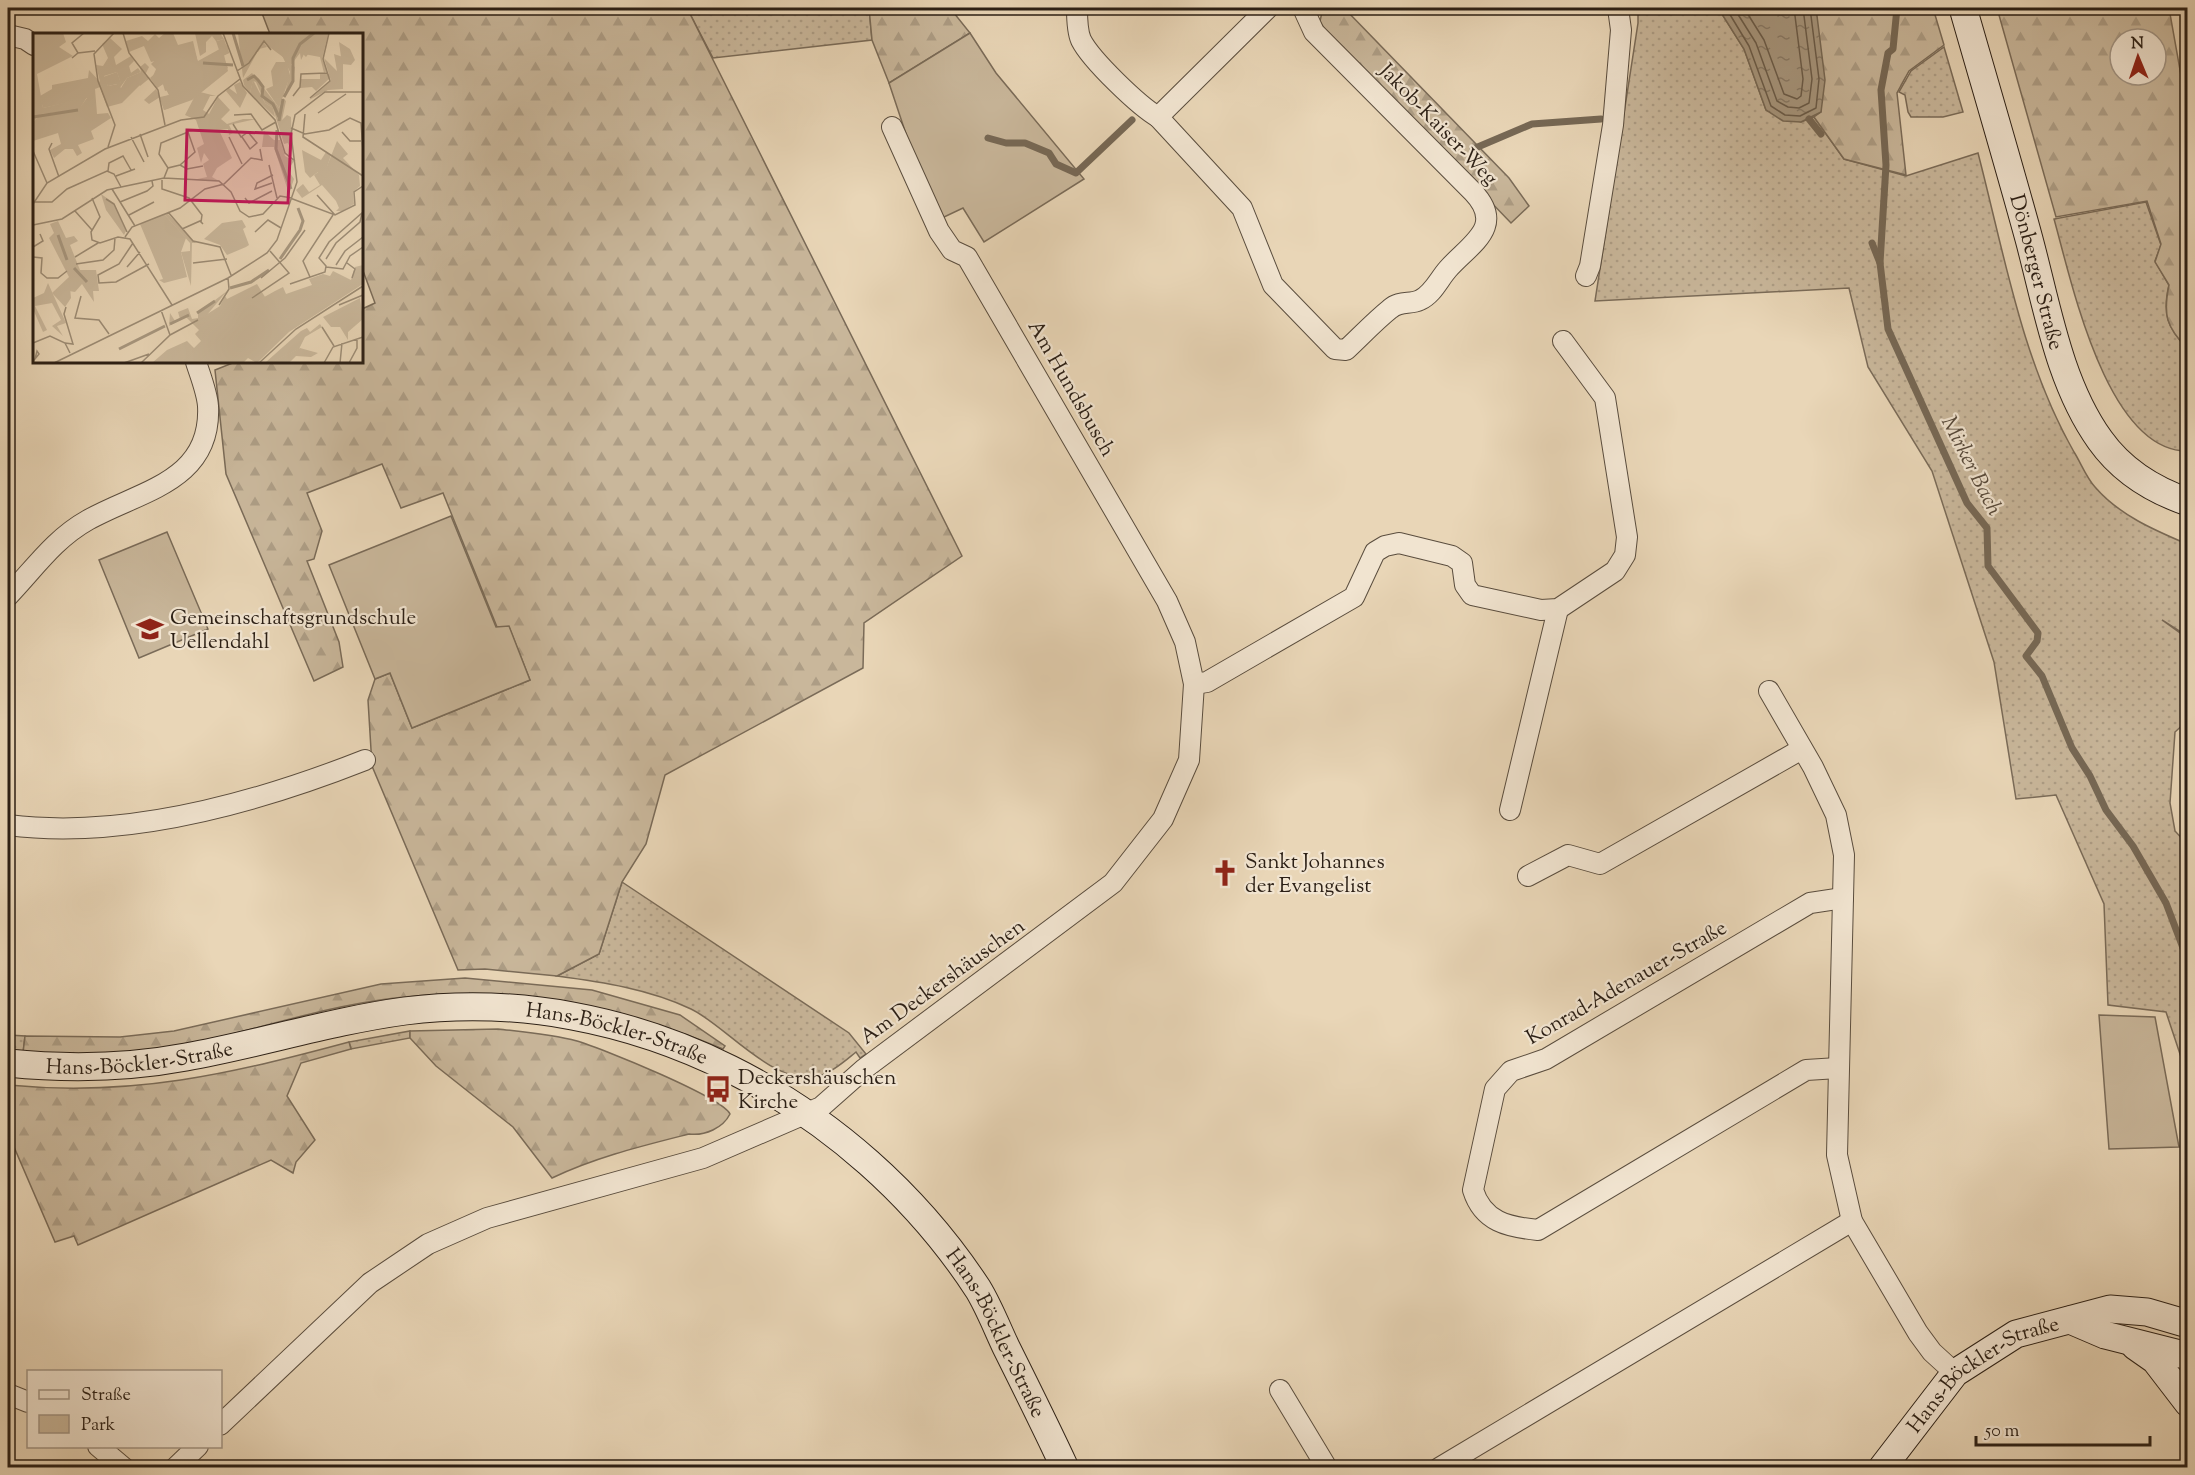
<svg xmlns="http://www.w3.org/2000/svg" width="2195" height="1475" viewBox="0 0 2195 1475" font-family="'Sorts Mill Goudy',serif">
<defs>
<pattern id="grass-dots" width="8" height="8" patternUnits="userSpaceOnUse" patternTransform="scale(1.5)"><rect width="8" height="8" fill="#c9b79b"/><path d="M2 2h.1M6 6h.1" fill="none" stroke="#ad9d85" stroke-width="1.8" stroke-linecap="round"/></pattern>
<pattern id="forest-firs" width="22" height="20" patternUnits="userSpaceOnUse" patternTransform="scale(1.5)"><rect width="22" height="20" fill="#c9b79b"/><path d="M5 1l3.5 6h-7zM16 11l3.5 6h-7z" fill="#ad9d85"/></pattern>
<pattern id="water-ripples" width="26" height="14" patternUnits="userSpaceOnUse" patternTransform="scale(1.5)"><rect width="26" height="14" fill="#a89880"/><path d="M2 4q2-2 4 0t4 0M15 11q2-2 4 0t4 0" fill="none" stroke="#897b68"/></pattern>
</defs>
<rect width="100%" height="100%" fill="#e9d6b7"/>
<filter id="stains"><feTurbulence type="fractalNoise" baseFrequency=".00333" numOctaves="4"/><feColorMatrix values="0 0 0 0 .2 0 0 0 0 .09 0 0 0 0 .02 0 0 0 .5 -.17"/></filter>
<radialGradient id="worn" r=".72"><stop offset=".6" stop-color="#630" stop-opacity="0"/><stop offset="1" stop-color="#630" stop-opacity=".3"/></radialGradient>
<g fill="url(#grass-dots)" stroke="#7a6b58" stroke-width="1.5">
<polygon points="687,8 869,8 872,40 713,58"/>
<path d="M1638,8H1721L1720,11L1744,49L1766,110L1801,122L1814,117L1844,159L1906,176L1978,153C2004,253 2022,361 2074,452C2081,463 2086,477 2095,487C2119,515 2154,530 2187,544V636L2162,620L2187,638V721L2175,732L2170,803L2175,831L2187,844V1075L2166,1012L2108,1005L2104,904L2056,795L2016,799L1994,662L1932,471L1868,367L1849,288L1595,301L1638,23Z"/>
<polygon points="1944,47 1963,112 1943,117 1911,117 1908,112 1905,95 1899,92 1911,71"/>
<path d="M2146,202L2161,245L2155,261L2169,285C2162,314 2167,327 2187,348V451C2106,451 2071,279 2054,219Z"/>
<path d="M622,882L849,1033L866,1054L860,1058L856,1052C846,1060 834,1071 822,1075C777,1091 727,1026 691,1009C649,989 602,982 557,976L599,954Z"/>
<polygon points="410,1031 410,1038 351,1049 349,1042"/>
<polygon points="8,1035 25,1036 23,1053 8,1051"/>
</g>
<g fill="url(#forest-firs)" stroke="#7a6b58" stroke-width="1.5" fill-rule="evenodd">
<polygon points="260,8 687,8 962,556 864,623 863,668 665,775 646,844 622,882 599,954 557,976 485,969 458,970 372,766 368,700 375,679 390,673 412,728 530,680 509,627 497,627 443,493 401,508 382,464 307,493 322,531 314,559 307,561 339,642 343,667 314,681 226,474 215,370 235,362 362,362 362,309 375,303 362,268 362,34 270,34"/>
<polygon points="869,8 950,8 970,33 889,83 872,40"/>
<polygon points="1323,8 1344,8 1509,178 1529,206 1511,223 1325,30 1320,21"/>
<polygon points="1816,8 1933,8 1944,45 1909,71 1897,93 1906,175 1844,159 1814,117 1821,112"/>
<path d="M1997,8H2169L2187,109V348C2166,327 2163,314 2169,285L2155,262L2161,244L2147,201L2056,217ZM2120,39H2156V75H2120Z"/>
<path d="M465,978L592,990L680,1015L725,1046L723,1049C618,1005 509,985 395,998C318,1007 244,1034 169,1049C121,1057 71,1054 23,1053L25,1036L120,1037L174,1031L381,984Z"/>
<path d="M498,1029C524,1032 551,1034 577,1041C601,1048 722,1097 730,1114C723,1128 705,1136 689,1134C642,1146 596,1157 552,1178L513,1127L436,1066L410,1038V1031Z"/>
<path d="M349,1042L351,1049L301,1063L287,1096L315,1140L296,1162L293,1173L271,1160L78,1245L74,1236L55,1242L8,1133V1085C133,1097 230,1074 349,1042Z"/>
</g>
<g fill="#c9b79b" stroke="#7a6b58" stroke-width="1.5">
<polygon points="970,33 996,73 1084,179 984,242 963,208 942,218 910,146 889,83"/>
<polygon points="451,516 496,627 509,626 530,680 412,728 390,673 375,679 329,565"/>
<polygon points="167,532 208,629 139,658 99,560"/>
<polygon points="2099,1015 2155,1017 2179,1147 2109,1149"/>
</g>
<polygon fill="url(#water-ripples)" stroke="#766855" stroke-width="1.5" points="1721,8 1816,8 1825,80 1821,112 1801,122 1783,121 1766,110 1744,49 1720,11"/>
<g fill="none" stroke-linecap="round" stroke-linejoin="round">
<g stroke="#6a5c4a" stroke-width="1.5">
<polyline points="1726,8 1749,46 1771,106 1785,115 1800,116 1816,108 1819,79 1810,8"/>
<polyline points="1734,8 1756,43 1777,101 1788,107 1799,108 1809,103 1812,79 1803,8"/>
<polyline points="1744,8 1764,40 1784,94 1797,99 1801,96 1803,79 1794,8"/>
</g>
<g stroke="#766855" stroke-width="7">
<polyline points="1897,8 1893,49 1888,53 1881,90 1886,165 1880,263 1888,329 1967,503 1987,528 1988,566 2038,633 2037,641 2026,656 2042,676 2072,748 2090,776 2106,810 2133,846 2166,903 2188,961"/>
<polyline points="1809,119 1821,134"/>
<polyline points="988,138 1006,143 1025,143 1049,153 1056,164 1076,173 1132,120"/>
<polyline points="1473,149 1532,124 1601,119"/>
<polyline points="1872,243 1880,263"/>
</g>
<defs>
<g id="street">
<path d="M1077,8C1077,18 1077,31 1081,40C1091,60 1139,106 1158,117L1268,8"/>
<polyline points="8,35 25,39 34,45"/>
<path d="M1158,117L1242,208L1273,285L1335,349L1346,350C1361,336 1375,321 1390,309C1400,300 1410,305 1420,300C1433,294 1439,279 1448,269C1470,244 1506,227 1473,192L1314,32L1303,8"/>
<polyline points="1586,276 1590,266 1613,125 1621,30 1618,8"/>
<path d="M8,596C34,569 54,539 88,520C139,491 212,482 208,406C207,392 200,375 196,362"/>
<polyline points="1194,684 1207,682 1354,597 1375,552 1385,546 1399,543 1452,556 1462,563 1465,585 1472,595 1541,610 1558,609 1615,571 1625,555 1627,537 1605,398 1563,341"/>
<polyline points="1769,691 1813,767 1836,815 1844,855 1837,1155 1852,1221 1918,1333 1932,1352 1955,1373"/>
<polyline points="1510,810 1558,609"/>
<path d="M8,825C125,840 256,803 365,760"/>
<polyline points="1528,876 1568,855 1600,864 1802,749"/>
<path d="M1838,1068L1806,1070L1538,1230C1508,1227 1483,1222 1473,1190L1495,1089L1511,1071L1546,1059L1810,903L1843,898"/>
<polyline points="1280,1390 1327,1468"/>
<polyline points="8,1394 28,1402"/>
<polyline points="220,1425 370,1283 428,1244 487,1218 703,1158 821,1107 864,1069 1113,883 1163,819 1189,760 1194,684 1185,642 1167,601 967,257 952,250 939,231 892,127"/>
<polyline points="98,1446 124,1468"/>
<polyline points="175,1468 198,1446"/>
<polyline points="1439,1468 1852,1221"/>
</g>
<g id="secondary">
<path id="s1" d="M1963,8C1985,85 2008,162 2029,239C2047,306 2059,383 2100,440C2122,471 2153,490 2188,502"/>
<path id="s2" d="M8,1063C67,1069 127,1068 186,1057C259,1044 331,1021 405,1011C630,982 856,1102 978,1289C989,1307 997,1328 1006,1347C1026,1387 1046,1427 1065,1468"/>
<polyline points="2070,1320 2105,1335 2188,1356"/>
<polyline points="2135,1346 2155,1360 2188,1403"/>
<path id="s3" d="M1882,1468L1955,1373L2016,1334L2110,1309L2147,1312L2188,1324"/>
</g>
</defs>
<use href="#street" stroke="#5a4d3e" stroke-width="22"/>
<use href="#secondary" stroke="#2b1f15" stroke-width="29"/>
<use href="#street" stroke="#f1e4d0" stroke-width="20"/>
<use href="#secondary" stroke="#f1e4d0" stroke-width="27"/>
</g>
<defs>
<symbol id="school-bare" viewBox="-9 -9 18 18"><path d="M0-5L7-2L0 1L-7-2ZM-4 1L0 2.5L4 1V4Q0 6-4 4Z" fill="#8f2418" stroke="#f1e4d0" stroke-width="2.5" paint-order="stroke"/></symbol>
<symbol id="church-bare" viewBox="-9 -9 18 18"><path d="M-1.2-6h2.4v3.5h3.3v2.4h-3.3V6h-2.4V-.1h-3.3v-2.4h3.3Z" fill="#8f2418" stroke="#f1e4d0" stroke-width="2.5" paint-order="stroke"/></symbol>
<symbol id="bus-bare" viewBox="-9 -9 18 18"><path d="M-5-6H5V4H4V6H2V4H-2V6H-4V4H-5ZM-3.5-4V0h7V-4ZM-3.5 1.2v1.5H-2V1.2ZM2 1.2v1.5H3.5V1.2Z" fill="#8f2418" stroke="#f1e4d0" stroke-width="2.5" paint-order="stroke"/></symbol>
</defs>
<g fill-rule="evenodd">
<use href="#school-bare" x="131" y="610" width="38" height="38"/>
<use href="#church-bare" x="1206" y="854" width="38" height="38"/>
<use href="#bus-bare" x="699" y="1070" width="38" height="38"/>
</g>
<g text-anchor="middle" stroke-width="4.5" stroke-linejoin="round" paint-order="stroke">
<g font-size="21" fill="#2b1f15" stroke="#f1e4d0">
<text transform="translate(1439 124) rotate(46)" y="7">Jakob-Kaiser-Weg</text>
<text dy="7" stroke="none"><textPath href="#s1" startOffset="274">Dönberger Straße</textPath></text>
<text transform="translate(1072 388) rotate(60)" y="7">Am Hundsbusch</text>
<text transform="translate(942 981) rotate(-36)" y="7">Am Deckershäuschen</text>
<text transform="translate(1626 982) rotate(-30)" y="7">Konrad-Adenauer-Straße</text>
<text dy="7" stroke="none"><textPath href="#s2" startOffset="618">Hans-Böckler-Straße</textPath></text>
<text dy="7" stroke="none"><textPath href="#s2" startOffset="132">Hans-Böckler-Straße</textPath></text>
<text dy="7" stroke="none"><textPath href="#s2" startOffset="1120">Hans-Böckler-Straße</textPath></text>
<text dy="7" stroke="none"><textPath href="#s3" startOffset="142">Hans-Böckler-Straße</textPath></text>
</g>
<g font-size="21" fill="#2b1f15" stroke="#f1e4d0" text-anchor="start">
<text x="170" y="624">Gemeinschaftsgrundschule<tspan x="170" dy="24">Uellendahl</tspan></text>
<text x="1245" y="868">Sankt Johannes<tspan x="1245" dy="24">der Evangelist</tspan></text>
<text x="738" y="1084">Deckershäuschen<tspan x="738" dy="24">Kirche</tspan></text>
</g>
<g font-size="22" font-style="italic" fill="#57493a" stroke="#f1e4d0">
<text transform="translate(1973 465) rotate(63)" y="8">Mirker Bach</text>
</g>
</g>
<g transform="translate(33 33)">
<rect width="330" height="330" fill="#e9d6b7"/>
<path d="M132,0H140L145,12L160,8L164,25L138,47L137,75L131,77L127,65L136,62L135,57L132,58L130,51L124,55L120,43L127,27L118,29L111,13L96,19L93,8L109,3L115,8L122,1L126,5ZM162,0H187L191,6L183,8L179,3L173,9V19L167,23ZM238,0L295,1L289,26L294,38L291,40L287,24L271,21L268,27L267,20L258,32L262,34L260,48L251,65L257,39ZM77,5L89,16L81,24L83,32L98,23L101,28L96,33L98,40L88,51L84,39L71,43L75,53L85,51L88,55L94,45L108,39L107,34L112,30L116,34L107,52L89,70L74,74L67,54L62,56L64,81L75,80L78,85L58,98L61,106L45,112L49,120L44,123L40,116H32L21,125L17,117L28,111L25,100L0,108V89L8,81L45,77L54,65L10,75L7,63L19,56V52L55,45L56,37L67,49L63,32L70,33L75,25L69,11ZM220,47L232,70L240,75L242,84L217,60ZM231,98L241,107H247L252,123L261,128L255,137L261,146L256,161L241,114H229Z" fill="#c9b79b"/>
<path d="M0,0H30L33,9L26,14L40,23L4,41L10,75L54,64L46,77L8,81L0,89ZM205,0H223L234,14L226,16L210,45ZM181,2L184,8L191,6L196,20L190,23L195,35L163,58L183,63H177L170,77L176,81L185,64L197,77L188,86L194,91L210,86H223L196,92L200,100L196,102L195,96L186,97L199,125L184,135L179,144L186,148L160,147L174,144L170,131L176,127L171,120L168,130L164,115L171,111L163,87L152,82L163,61L137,75L164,30L186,17ZM301,21L310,24V56L295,57L276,67L298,48L291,25L304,38ZM105,35L108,39L94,45L86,56L84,51L75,53L70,44L84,39L88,50L92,44ZM219,40L246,75L250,65L253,68L249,87L254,82L258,84L259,119L255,110L251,111L240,75L232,70L223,49L220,48L217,60L211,52L210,47ZM287,41H296L297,45L283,58L279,54L267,55L268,46H287ZM207,49L214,60L207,75L193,58L196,55L204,61L201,52ZM304,108L315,121L310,125L326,142L327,153L320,159L321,171L309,178H303L306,175L303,168L289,152L269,165L263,157L270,151L276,159L287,152L281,142L294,133ZM68,161L81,170L93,198L91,202L73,177ZM131,181H135L163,210H159L158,253L148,219L157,218V210ZM25,188L33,205L41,203L45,208L37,212L47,237H63L66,258H60L61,269L49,251L42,259L36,258V244L16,205L21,200L17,191ZM330,232V251L256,299L224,330L215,325L210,330H119L134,317L154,308L161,315L168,308L162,301L166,297L153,284L136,293L137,280L142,288L147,286L145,279L155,275L159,286L165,285V280L194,258L173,283L175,304L206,278L242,258L250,254L253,261L279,252L276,246L290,241L297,243L300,238L318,247L322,234ZM15,250L33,290L24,293L30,303L19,293L28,287L19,270L2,273L14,297L10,299L0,276V265L11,260ZM267,315L285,320L278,324L263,323L256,330H237Z" fill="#c9b79b"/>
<path d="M131,181L153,205L148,219L154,244L131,250L126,247L130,246L128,241L107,191ZM327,265L330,286L315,299V307L307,294H298L290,284Z" fill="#c9b79b"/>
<path d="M206,0H291L273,24L267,18L258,30L231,10L225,19L207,16ZM194,12L196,20L191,22L195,38L159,67L131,77L127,64L116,71L111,67L123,56L127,64L136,62L130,51L124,55L117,45L107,53L102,47L111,41L117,45L125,38L118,31L132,18L138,17L149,25L162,20L165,28ZM209,187L213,194L210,196L216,212L213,214L194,222L187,212L171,206L189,190Z" fill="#c9b79b"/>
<path d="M306,9L317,16L322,27L318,32L309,31ZM243,29H254L257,43L246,75L233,56L240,53L238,38ZM269,117L288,127L293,119L298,122L294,134L301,144L296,148L285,139L277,145L272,139ZM36,244L38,265L32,274L19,260ZM224,251L232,264L201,283L207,295L182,311L173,305L164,291L171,283L187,273L192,263L194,266ZM287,291L289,294L272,304L266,316L240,329H233L268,298L274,295L277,299Z" fill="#c9b79b"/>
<path fill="none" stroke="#a89880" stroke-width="3" d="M200,0L210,33M170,30L200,32M214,47L221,43L225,47L230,54L229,63L240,71L246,84M251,64L260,48V25L267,11L281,0M0,84L45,77M246,88L250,66M244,97L243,116L258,156M25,202L34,227M247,226L267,197L270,188L265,175M41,235L54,249M197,255L218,249L236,237M164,280L182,268M137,291L156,282M86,316L132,293"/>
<path fill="none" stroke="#9d8d76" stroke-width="1.5" d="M90,0L96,20L125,57L132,92M190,0L210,53L242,87L252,120L262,128M45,20L39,10L51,0M39,25L45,20L62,18M204,38L216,30L231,8L238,17M260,63L267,54L268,41L294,40M277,65L297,48L290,26L296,0M285,80L313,61M272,81L270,104L330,143M201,82L218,81L229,97L243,89M200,91L208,104L215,99L224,110L217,116L209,104M258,95L272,101L296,97L317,85L328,90L330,118M309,99L317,108H328M107,101L115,124M98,104L111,129M196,104L209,131M19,110L16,116L26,144M75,114L82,92L65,48L61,21L81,0M0,118L14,150M147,132L154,136L170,133M236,132L244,165M75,138L76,130L90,123L98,137M83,143L102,136M129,145V156L156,165L169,182L168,189M131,145L135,135L147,132L162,119L155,99L128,110L126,121L135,135M239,150L222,156L224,150L240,142M79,156L102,193M284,162L302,182M59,165L67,184L58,199L59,207L67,210L85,204L97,206L139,272M212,165L216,170L239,158M257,165L302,182L322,172L321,159L330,153M73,166L81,171L94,199M1,169H19L34,156L74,138L81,141L88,154M87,169L114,158L120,153L119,148M0,171L14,150L72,116L148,87L171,84L185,63L207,46M42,178L59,197M135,179L160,208L187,214L198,242M96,182L121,169M0,192L29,186L74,157L131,145L186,148L198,159L207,178L216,184L230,181L247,163L259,165M149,196L167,188L170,191M222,199L235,187L248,195M92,204L99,194L147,175L172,156L191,151L218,125L229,127L227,116M100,210L86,231L65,242L66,250L83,249L116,231M0,214L10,208L7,201M0,224L9,225L8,240L14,245H25L34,238M42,224L65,210M293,226L303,210L327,189L329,180M160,230L194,226M314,230L322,236L319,245M43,231L70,227L81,217L82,205M303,232L312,218L330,204M94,234L107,219M293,234L310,236L317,223L330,214M277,244L270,228L300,182M228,245L252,225L272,197M257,251L292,239L293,233L286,225L296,209L330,179M48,263L42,285L66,287L76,301M219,265L256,240L237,218M186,272L196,256L195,245M306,272L330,262M289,294L301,313M137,302L165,287M0,310L17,303L32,310L37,320M32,310L40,311L31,281L33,274M0,328L2,326L6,321L4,318L2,326M21,330L195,245L234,220L244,207L264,149L258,101L262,82L292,59H330M91,330L116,321M108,330L137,302L128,277M226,330L263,296L330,253M291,330L300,314L330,304M307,330L309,310M316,330L324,315V306"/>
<path fill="#c2185b" fill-opacity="0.15" stroke="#c2185b" stroke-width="3" d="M154,97L258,101L255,170L152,167Z"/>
<rect width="330" height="330" fill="none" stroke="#2b1f15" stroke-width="3"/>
</g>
<rect width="2195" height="1475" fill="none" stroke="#e9d6b7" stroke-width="30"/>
<rect x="9" y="9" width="2177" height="1457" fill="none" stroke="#2b1f15" stroke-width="3"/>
<rect x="15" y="15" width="2165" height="1445" fill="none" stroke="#2b1f15" stroke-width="1.5"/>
<rect x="27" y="1370" width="195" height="78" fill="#f1e4d0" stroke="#a29585" stroke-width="1.5"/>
<rect x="39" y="1390" width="30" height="9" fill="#f1e4d0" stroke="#a29585" stroke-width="1.5"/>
<text x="81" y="1400" font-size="18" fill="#2b1f15">Straße</text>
<rect x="39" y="1415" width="30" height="18" fill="#c9b79b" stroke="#a29585" stroke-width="1.5"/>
<text x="81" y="1430" font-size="18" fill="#2b1f15">Park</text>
<g transform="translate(2138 57) rotate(358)"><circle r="28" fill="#f1e4d0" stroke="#a29585" stroke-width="1.5"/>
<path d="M0-4.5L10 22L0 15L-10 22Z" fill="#8f2418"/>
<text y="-9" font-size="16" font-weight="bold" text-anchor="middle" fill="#2b1f15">N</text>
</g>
<path d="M1976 1436v9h174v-9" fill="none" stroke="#2b1f15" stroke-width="3"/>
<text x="1985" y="1436" font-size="18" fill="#2b1f15" stroke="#f1e4d0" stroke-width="4.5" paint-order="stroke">50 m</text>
<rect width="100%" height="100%" filter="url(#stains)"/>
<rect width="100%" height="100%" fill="url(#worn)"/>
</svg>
